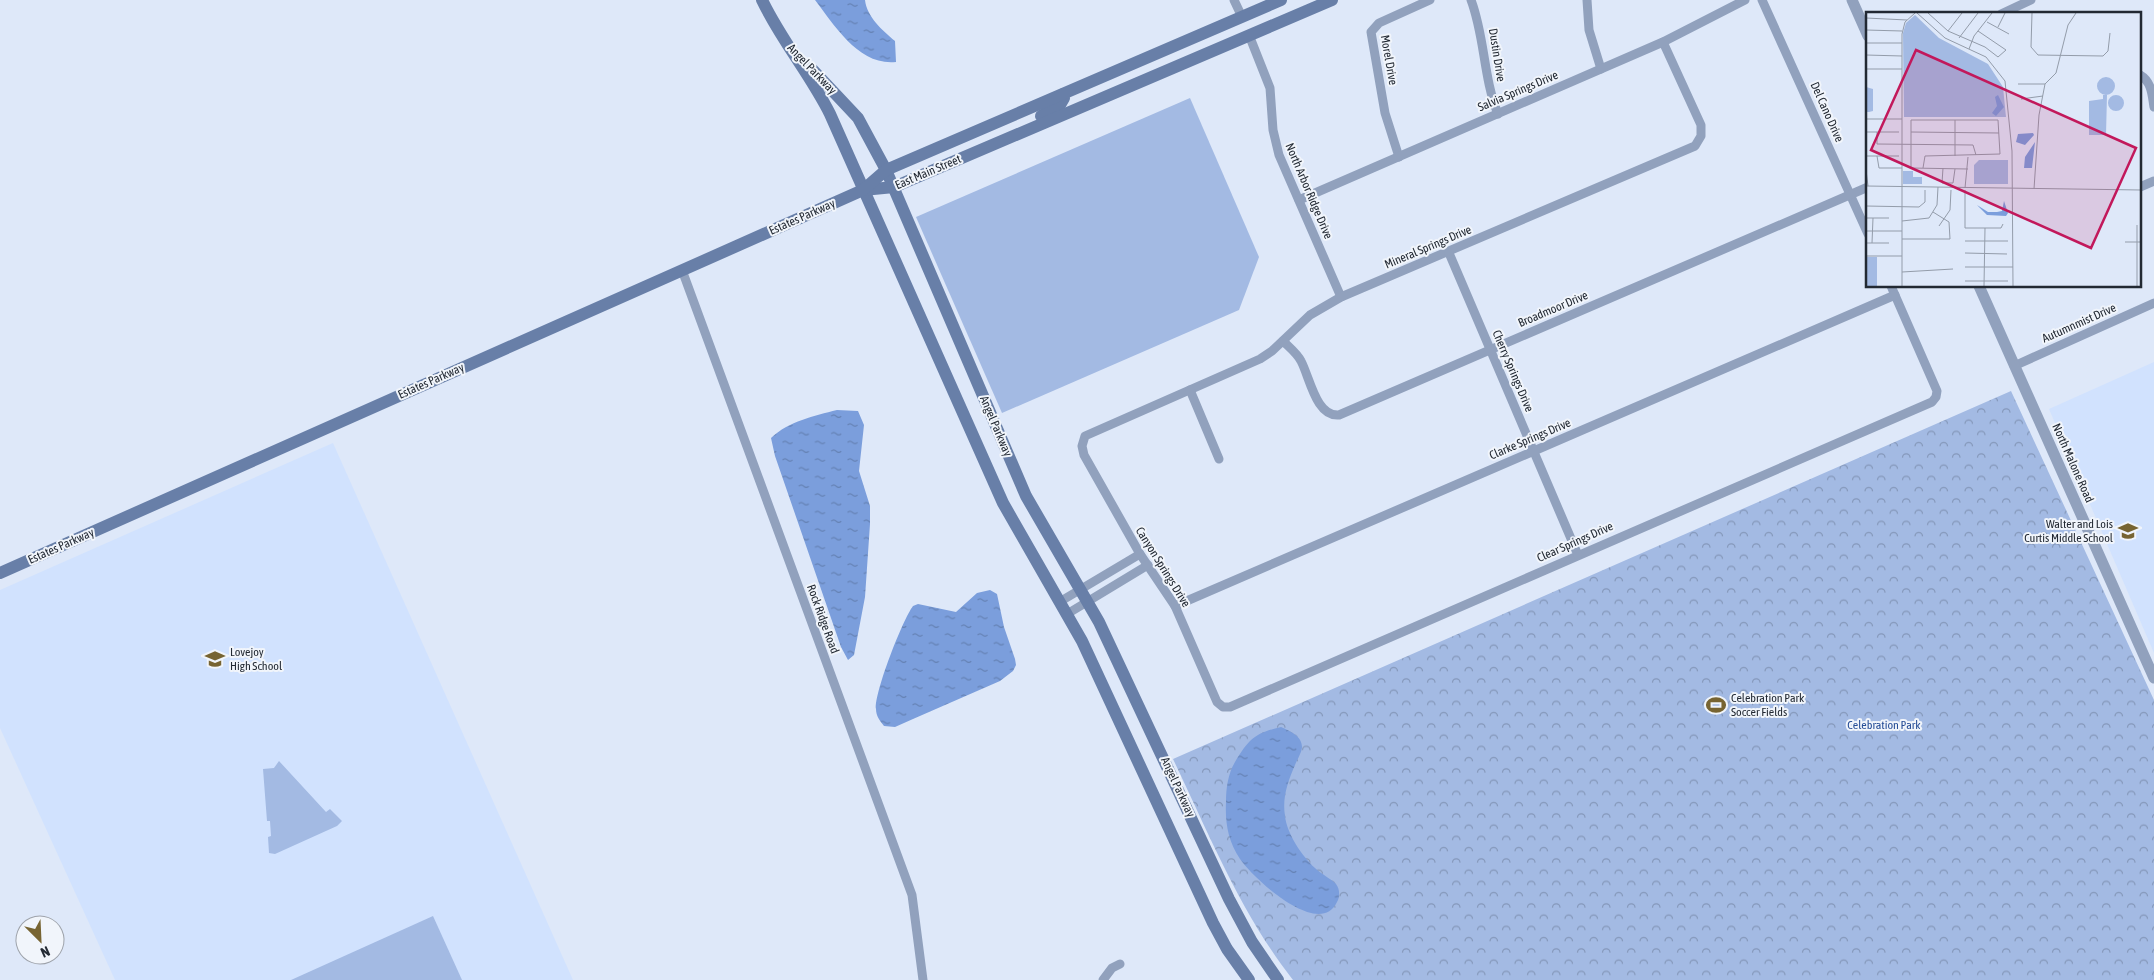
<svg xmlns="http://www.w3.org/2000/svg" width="2154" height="980" viewBox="0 0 2154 980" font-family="'Asap Condensed',sans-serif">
<defs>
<pattern id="park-crowns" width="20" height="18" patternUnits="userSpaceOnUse" patternTransform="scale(1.25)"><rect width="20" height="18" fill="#a3bae3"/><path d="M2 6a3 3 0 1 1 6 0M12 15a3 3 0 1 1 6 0" fill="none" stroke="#8497b9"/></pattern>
<pattern id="water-ripples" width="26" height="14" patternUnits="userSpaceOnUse" patternTransform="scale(1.25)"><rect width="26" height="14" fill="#7b9edc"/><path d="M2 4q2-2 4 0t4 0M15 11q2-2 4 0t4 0" fill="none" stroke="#6481b3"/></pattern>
</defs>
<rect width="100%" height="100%" fill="#dee8f9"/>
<g fill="#d1e2fe">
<polygon points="2154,362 2154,653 2049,409"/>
<polygon points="333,443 573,980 115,980 0,728 0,590"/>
</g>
<g fill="#a3bae3">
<polygon points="1190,98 1259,257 1239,310 1002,413 916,217"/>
<polygon points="279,761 326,812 330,809 342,821 337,826 275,854 269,853 268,837 271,836 270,821 267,821 263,769 274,768"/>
<polygon points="433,916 462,980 291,980"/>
</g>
<path fill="url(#park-crowns)" d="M2011,391L2154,700V980H1293C1241,914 1209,834 1173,759Z"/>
<g fill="url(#water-ripples)">
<path d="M815,0H865C867,17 882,30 895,41L896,62C859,66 835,26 815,0Z"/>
<path d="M837,410L858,411L864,425L859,471L870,506V524L865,597L854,655L848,660L841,647L775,456L771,438C789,421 814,416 837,410Z"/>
<path d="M990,590L997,594L1004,627L1015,659L1016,665L1013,671L1000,681L913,719L895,727L884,726C880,721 876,716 876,709C874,693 903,619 913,606L918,604L956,612L977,593Z"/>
<path d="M1281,727C1290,731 1302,736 1302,747C1302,752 1297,760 1295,765C1288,781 1282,798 1285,816C1287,834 1302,856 1315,868C1321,874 1330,878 1336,884C1340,889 1340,897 1337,902C1319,940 1252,877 1240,859C1228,841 1225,823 1226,802C1226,788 1228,774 1235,762C1249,739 1255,733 1281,727Z"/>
</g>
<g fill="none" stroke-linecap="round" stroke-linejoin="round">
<g stroke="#91a1bd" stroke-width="9">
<polyline points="1234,0 1242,17"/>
<path d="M1471,0C1485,37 1483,77 1498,114"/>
<polyline points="1587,0 1589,30 1601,69"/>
<polyline points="1762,0 1868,234"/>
<polyline points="2001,14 2031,0"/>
<polyline points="1249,35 1270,88 1273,130 1279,155 1341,297"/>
<polyline points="1663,42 1701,125 1701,136 1695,146 1341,297 1310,315 1272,351 1260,359 1085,436 1082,446 1084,455 1140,554 1175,606 1217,702 1223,707 1230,707 1932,402 1936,397 1937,391 1891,286"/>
<path d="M2140,75C2152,82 2152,95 2154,107"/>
<polyline points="1399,157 1385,113 1371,32 1379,23 1430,0"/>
<polyline points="2140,187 2154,181"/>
<polyline points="1299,200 1663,42 1745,0"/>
<polyline points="1449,253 1578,555"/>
<polyline points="682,270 912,895 923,980"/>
<path d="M1283,341C1289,347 1297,353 1301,361C1310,378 1316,417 1339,415L1868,187"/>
<polyline points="2014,366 2154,303"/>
<polyline points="1190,390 1219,459"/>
<polyline points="1061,601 1140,554"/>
<polyline points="1175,606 1895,295"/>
<polyline points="1067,614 1148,565"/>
<polyline points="1103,980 1112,968 1120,964"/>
</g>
<g stroke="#91a1bd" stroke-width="11">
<polyline points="1852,0 1868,36"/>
<polyline points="1979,286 2154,678"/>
</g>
<g stroke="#687fa8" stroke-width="12">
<path d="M762,0C781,40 810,74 830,114L1003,503L1082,641L1213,923L1227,949L1249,980"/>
<polyline points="811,68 858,118 886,170 1026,496 1099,622 1229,899 1252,942 1278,980"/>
<polyline points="1041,116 1060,105 1064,98 1063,94"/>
<polyline points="863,190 894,187 1332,0"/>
<polyline points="0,573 863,190 886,170 1281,0"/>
</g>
</g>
<defs>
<symbol id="school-bare" viewBox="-9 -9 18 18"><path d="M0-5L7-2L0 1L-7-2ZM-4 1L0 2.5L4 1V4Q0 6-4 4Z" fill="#776432" stroke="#f1f5fb" stroke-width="2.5" paint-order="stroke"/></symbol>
<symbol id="stadium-bare" viewBox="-9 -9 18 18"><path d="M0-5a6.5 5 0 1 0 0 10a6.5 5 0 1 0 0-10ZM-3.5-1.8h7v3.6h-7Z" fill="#776432" stroke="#f1f5fb" stroke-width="2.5" paint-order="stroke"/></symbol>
</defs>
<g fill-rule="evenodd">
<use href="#school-bare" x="2114" y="517" width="28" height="28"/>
<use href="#school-bare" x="201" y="645" width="28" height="28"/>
<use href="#stadium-bare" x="1702" y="691" width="28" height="28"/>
</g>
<g text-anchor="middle" stroke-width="4" stroke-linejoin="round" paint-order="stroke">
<g font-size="12" fill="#222933" stroke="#f1f5fb">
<text transform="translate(1497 55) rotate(81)" y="4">Dustin Drive</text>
<text transform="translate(1389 60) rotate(80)" y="4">Morel Drive</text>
<text transform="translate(812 69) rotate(46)" y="4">Angel Parkway</text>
<text transform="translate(1518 91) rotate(-23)" y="4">Salvia Springs Drive</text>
<text transform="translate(1827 112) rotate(66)" y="4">Del Cano Drive</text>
<text transform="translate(928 172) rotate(-23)" y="4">East Main Street</text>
<text transform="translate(1309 191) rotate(67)" y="4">North Arbor Ridge Drive</text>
<text transform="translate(802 217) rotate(-24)" y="4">Estates Parkway</text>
<text transform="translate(1428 247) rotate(-23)" y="4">Mineral Springs Drive</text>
<text transform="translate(1553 309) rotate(-23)" y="4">Broadmoor Drive</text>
<text transform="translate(2079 323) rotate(-24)" y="4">Autumnmist Drive</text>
<text transform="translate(1513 371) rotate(67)" y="4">Cherry Springs Drive</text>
<text transform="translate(431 381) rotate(-24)" y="4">Estates Parkway</text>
<text transform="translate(996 426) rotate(67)" y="4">Angel Parkway</text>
<text transform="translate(1530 439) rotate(-23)" y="4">Clarke Springs Drive</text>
<text transform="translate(2073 463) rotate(66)" y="4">North Malone Road</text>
<text transform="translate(1575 542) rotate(-24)" y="4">Clear Springs Drive</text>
<text transform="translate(61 546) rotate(-24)" y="4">Estates Parkway</text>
<text transform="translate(1163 567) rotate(58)" y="4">Canyon Springs Drive</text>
<text transform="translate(823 619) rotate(70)" y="4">Rock Ridge Road</text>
<text transform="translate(1178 787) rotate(65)" y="4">Angel Parkway</text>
</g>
<g font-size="12" fill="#222933" stroke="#f1f5fb" text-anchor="start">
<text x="2113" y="528" text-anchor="end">Walter and Lois<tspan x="2113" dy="14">Curtis Middle School</tspan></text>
<text x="230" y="656">Lovejoy<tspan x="230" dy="14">High School</tspan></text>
<text x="1731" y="702">Celebration Park<tspan x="1731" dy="14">Soccer Fields</tspan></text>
</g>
<g font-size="12" fill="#244c96" stroke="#f1f5fb">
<text x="1884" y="729">Celebration Park</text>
</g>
</g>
<g transform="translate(1866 12)">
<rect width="275" height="275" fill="#dee8f9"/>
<path d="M231 74a9 9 0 1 1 18 0a9 9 0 1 1-18 0ZM0,75L7,77V99L3,100H0ZM242 91a8 8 0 1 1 16 0a8 8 0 1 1-16 0ZM237,83H241L240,123H223V89L237,87ZM113,148H142V172H108V153ZM37,159H47V165H56V172H37Z" fill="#a3bae3"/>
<path d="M49,3L73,26L122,52L137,75L140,105H38L37,21L40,11ZM0,245H11V274H0Z" fill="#a3bae3"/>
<path d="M132,83L138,95L130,104L126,101L131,94L129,85ZM152,122L167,121L168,123L159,133L150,130ZM169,130L166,156H158L159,145ZM138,189L142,201L140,204L121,203L111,193L122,200H131L136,199Z" fill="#7b9edc"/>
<path fill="none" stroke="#939caa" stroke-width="1" d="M51,1L79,26L120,45L139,69L146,139L147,274M62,1L82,19L119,35L132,45L140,38L112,19M166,1L165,35L172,43L237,44L242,39L244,21M0,6L41,8M121,10L143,22M132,15L139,1M0,18L36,19M82,19L96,1M93,26L112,1M0,31H36M103,37L108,24L126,1M0,43L36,44M0,57H36M152,72H179M155,87L177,84M0,107H36M0,120H33M11,120V132L107,133L110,143M45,120L133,121M0,144H33M11,144L13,156H36M89,144V108M57,156L59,144L134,142L132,108H45V156L102,157M77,156L76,171H87L89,157M0,158L2,174M0,174L275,178M99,176L102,145M168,177L173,103L179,72L190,61L202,13L210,1M99,178V216H135L137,212M0,194L53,195L59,190V178M0,206H23M36,209L63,206L71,193L72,175M73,214L84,198L85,178M0,219H36M36,227H84L83,210L67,200M99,229H142M259,230H275M0,231H23M6,231L7,206M99,241L141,242M0,244H36M99,255H147M36,260L87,257M99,269H142M36,274V22L39,10L49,1M118,274L119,216M271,274V213"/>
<path fill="#c2185b" fill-opacity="0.15" stroke="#c2185b" stroke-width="2.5" d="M50,38L270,136L225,236L5,138Z"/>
<rect width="275" height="275" fill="none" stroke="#222933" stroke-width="2.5"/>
</g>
<g transform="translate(40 940) rotate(156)"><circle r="24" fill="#f1f5fb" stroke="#9ea3ab"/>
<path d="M0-4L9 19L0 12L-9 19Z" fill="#776432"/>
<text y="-8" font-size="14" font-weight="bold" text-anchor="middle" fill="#222933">N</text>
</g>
</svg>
